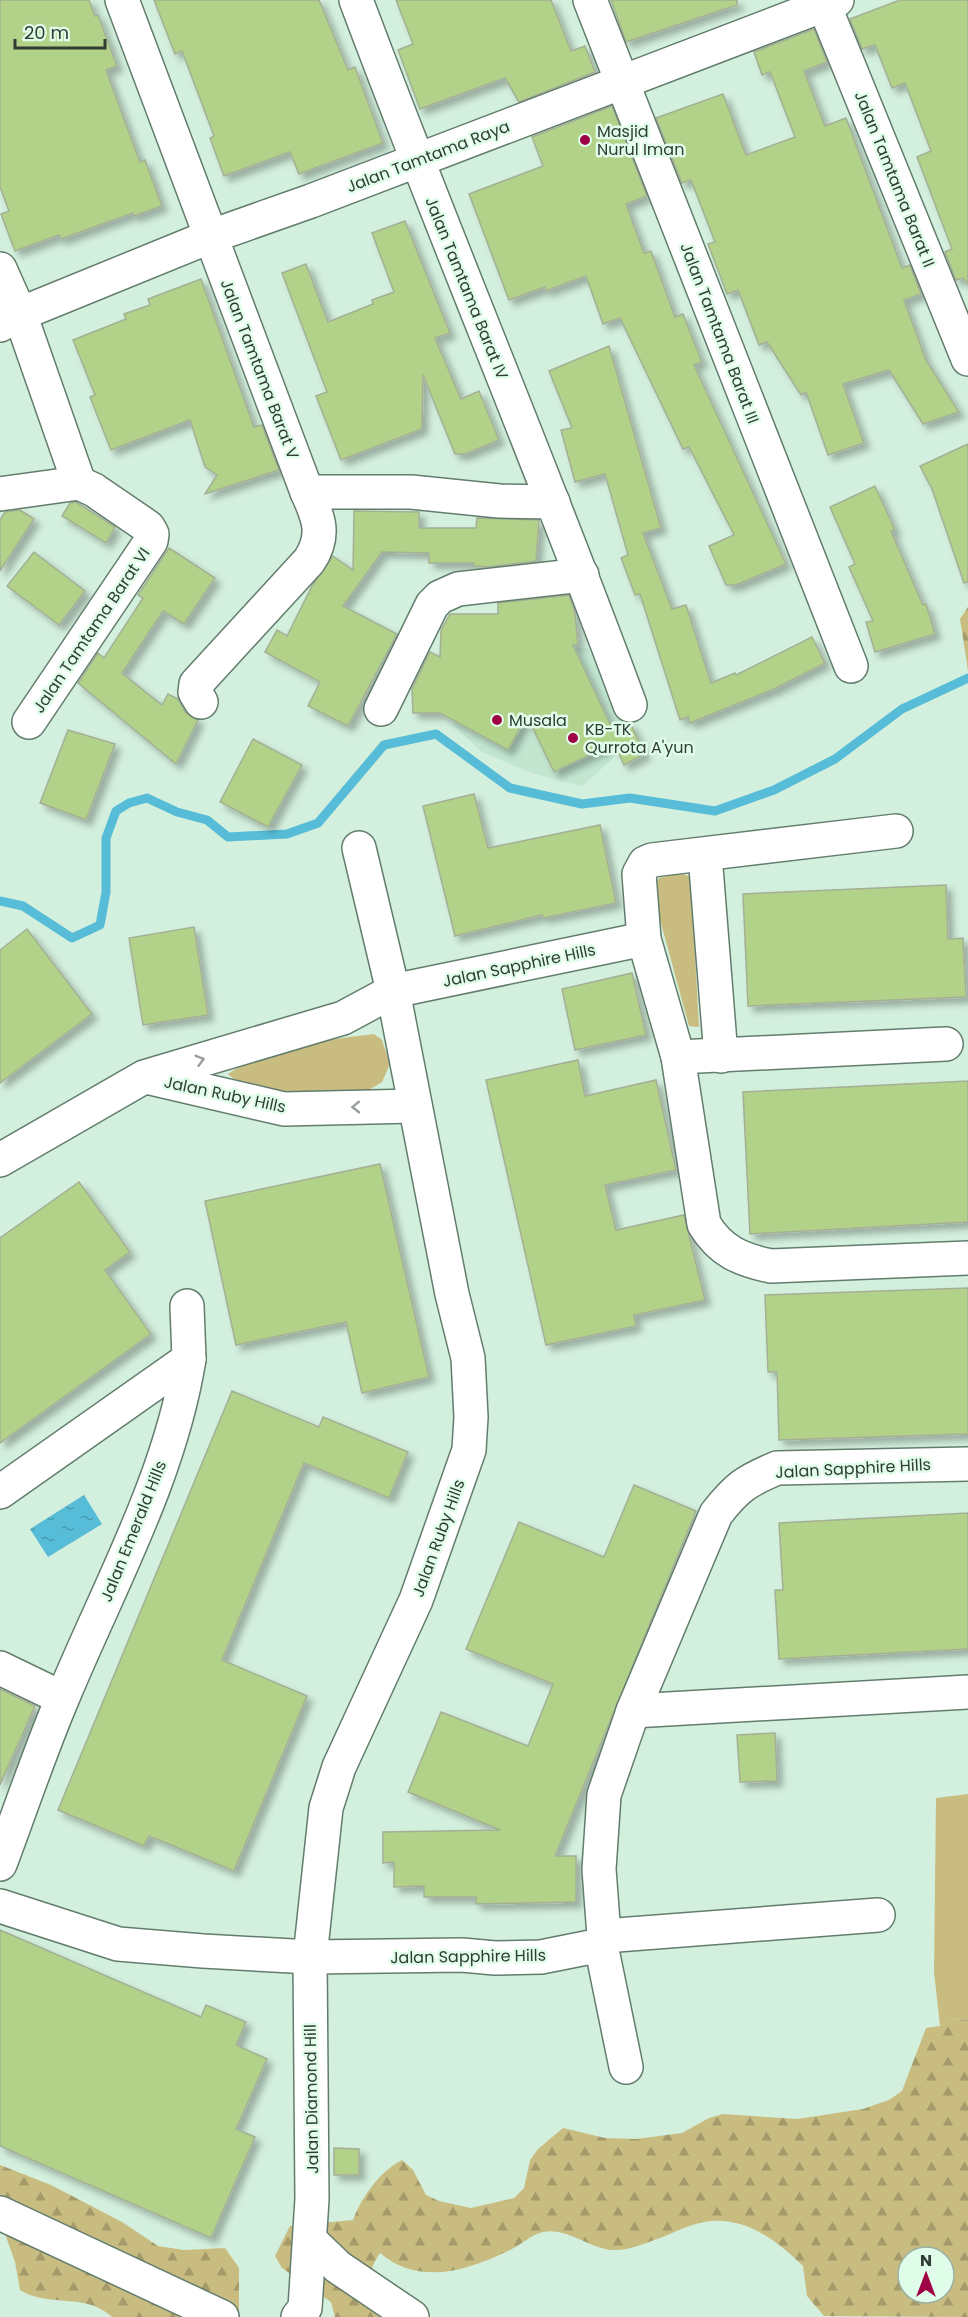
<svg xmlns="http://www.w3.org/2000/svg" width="968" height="2317" viewBox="0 0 968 2317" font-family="Poppins,sans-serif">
<defs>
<pattern id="forest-firs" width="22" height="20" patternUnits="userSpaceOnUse" patternTransform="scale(1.5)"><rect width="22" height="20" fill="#c9bc81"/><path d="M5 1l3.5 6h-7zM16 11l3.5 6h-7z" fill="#a49a6a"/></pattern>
<pattern id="water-ripples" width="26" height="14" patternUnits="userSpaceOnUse" patternTransform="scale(1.5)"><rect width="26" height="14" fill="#57bcd7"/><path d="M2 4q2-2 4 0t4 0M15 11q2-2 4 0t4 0" fill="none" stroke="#499aaf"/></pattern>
<filter id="shadow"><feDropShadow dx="5.5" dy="5.5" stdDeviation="3" flood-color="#0004"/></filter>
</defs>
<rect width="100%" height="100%" fill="#d3efdd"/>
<polygon fill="#c2e6d0" points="577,648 588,648 622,722 606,730 617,755 582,786 531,773 482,752 452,724 492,688"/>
<g fill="#c9bc81">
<polygon points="678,873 689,876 691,884 699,1027 689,1026 652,890 659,878"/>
<path d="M374,1034L382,1040L390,1064L382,1082L364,1093L305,1100L248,1091L228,1074C268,1046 326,1040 374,1034Z"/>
<polygon points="968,1794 968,2020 951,2019 940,2026 934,1972 936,1798"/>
</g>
<g fill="url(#forest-firs)" fill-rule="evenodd">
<polygon points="968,607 968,670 960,619"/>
<path d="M951,2019L968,2020V2317L824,2316L807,2296L803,2266C776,2240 744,2215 704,2222C687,2225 672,2234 657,2239C643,2244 628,2251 613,2250C590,2249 567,2227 543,2232C530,2235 520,2246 508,2251C466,2271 419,2286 380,2253C361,2281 375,2291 390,2317H335L331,2302L282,2268L275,2256L290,2226L353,2220C362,2197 379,2172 402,2160L413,2170L426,2195L439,2201L471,2208L514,2198L524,2188L530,2160L538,2149L563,2128L605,2138L636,2139L682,2133L709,2118L723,2114L797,2119L863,2109L889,2100L902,2091L926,2028L940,2026ZM908,2257H944V2293H908Z"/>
<path d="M0,2165L51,2185L122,2222L158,2246L184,2250L225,2248L239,2268V2317H112C86,2292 48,2308 20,2290L15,2262L4,2231L0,2229Z"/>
</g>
<polygon fill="url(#water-ripples)" points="84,1495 102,1524 48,1557 30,1529"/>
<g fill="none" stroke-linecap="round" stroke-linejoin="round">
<polyline stroke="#57bcd7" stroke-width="9" points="0,901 23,906 72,938 100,925 106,892 106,838 116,811 129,803 147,798 177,812 207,820 228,837 287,834 318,823 384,745 436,734 510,788 582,804 630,798 715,811 774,790 835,759 902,709 968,678"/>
</g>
<g fill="#b2d189" stroke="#a4b096" stroke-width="1.5" filter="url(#shadow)">
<polygon points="0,0 89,0 95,16 98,15 117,66 106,70 140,162 145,160 162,206 134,216 133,213 61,239 59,235 15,251 1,214 9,211 0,187"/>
<polygon points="154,0 319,0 348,70 355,67 383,143 299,174 290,152 224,176 210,138 214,136 182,51 175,54"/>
<polygon points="396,0 551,0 571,51 585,46 595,72 519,102 505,78 420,109 398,50 413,44"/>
<polygon points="611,0 737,0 737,5 626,42"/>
<polygon points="900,0 968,0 968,284 963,278 956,280 945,252 952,249 917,157 931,151 905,83 892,88 875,45 862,49 850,19"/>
<polygon points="814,29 827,62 804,71 825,126 846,118 902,268 910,265 921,294 904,300 926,360 959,412 923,424 889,370 843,384 864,443 828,455 806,392 801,395 767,342 759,345 738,290 727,294 708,244 715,242 691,180 682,183 656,118 723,94 746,155 795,137 770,72 762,75 754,52"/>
<polygon points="612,106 647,196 626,204 644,253 651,251 675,317 683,314 702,362 694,365 786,564 736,585 726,585 709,546 734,535 689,447 683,449 620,318 603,324 586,276 546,291 545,287 509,300 469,194 543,166 532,137"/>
<polygon points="405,221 450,333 435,338 461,399 479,391 499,440 465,454 455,454 423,375 422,429 341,460 316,396 327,392 282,273 306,264 328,322 373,304 372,300 394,292 372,233"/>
<polygon points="201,279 254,427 262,425 279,470 205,494 217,475 205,467 190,420 111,450 90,397 95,395 73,340 126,319 124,314 150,305 148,299"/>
<polygon points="609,346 661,528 643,533 672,609 686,605 711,683 735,673 736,675 812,637 825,663 774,689 690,723 688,717 680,720 640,594 635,595 621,558 628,555 605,474 575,482 561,430 572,428 549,371"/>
<polygon points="968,444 968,582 964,583 932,489 920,466"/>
<polygon points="875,486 895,530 891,531 923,605 926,604 935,634 875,652 866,622 873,621 849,567 855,564 830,507"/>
<polygon points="76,502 115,527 106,543 62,516 70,503"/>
<polygon points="20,510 34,519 0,571 0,520 5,512"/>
<polygon points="354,511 419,512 419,528 476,528 477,518 539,520 536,561 488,567 473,566 474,563 429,563 429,553 382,552 343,606 397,634 348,726 308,706 320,682 265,652 277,630 287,636 312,586 333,556 353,570"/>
<polygon points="169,548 215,578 184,624 163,611 122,673 162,705 168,694 178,699 185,712 198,720 176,764 78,683 98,653 104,658 143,598 138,595"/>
<polygon points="34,552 85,591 59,625 7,586"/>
<polygon points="569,595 575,613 578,645 573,645 613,730 630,723 645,754 624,765 614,743 554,772 527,716 508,750 440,713 413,713 412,689 430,652 440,657 441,630 450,614 498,614 498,603"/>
<polygon points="68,730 115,744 86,820 40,803"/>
<polygon points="253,739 302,765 268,827 220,802"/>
<polygon points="474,794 488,848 600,825 616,903 543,918 542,915 455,936 423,806"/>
<polygon points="946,885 948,939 963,938 966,997 748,1006 743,894"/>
<polygon points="194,927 208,1015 143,1025 129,938"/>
<polygon points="27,929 92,1014 0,1083 0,950"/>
<polygon points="632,973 646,1035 575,1050 562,989"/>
<polygon points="578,1060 585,1096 656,1080 676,1170 605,1185 616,1230 684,1215 705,1300 634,1315 636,1326 546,1345 486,1080"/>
<polygon points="968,1081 968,1222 750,1234 743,1092"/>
<polygon points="380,1164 429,1377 362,1393 346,1322 236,1345 205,1201"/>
<polygon points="79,1182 130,1252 105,1270 151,1334 0,1443 0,1238"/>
<polygon points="968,1288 968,1434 779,1440 777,1372 768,1372 765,1295"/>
<polygon points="232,1391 319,1427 323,1417 408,1452 389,1498 304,1463 222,1660 307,1696 234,1871 149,1836 144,1846 58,1810"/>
<polygon points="634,1485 696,1511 555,1856 576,1856 576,1902 476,1904 476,1897 424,1897 424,1886 394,1887 394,1862 383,1863 383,1832 500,1830 408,1792 441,1712 528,1746 553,1684 466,1649 519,1522 604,1557"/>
<polygon points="968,1513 968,1649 779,1659 775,1590 783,1590 779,1523"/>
<polygon points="0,1689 35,1706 0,1785"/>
<polygon points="775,1733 777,1781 740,1782 737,1735"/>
<polygon points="0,1930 201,2017 206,2005 246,2022 236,2045 267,2059 236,2129 255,2137 211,2238 0,2146"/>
<polygon points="334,2148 359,2149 359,2175 334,2175"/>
</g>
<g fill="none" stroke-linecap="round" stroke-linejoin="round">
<defs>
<g id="minor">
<path d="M122,0L307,492C319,518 326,536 309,561L196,684L195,692L201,702"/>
<path d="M356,0C444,236 543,468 630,705"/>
<polyline points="590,0 851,666"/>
<polyline points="822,0 968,359"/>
<polyline points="0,269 20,314 79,483 94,490 148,527 152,534 151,541 29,722"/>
<polyline points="0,325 20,314 209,237 311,201 837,0"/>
<polyline points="307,492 411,492 499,501 553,502"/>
<polyline points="0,494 79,483"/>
<polyline points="381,709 432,605 440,597 458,589 582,575"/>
<path d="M896,831L652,860L645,863L639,874L644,939L678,1057L704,1224C720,1251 741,1260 771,1266L968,1258"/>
<polyline points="705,855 721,1056"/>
<polyline points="678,1057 946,1044"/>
<polyline points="146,1077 284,1109 415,1106"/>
<polyline points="0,1160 144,1077 343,1018 393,991 644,939"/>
<polyline points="187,1306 189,1359"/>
<path d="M0,1492L189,1359C170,1478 109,1586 63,1697C40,1751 21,1808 0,1864"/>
<polyline points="0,1668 62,1698"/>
<polyline points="633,1711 968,1692"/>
<path d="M0,1906L118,1944L203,1951L310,1957L462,1955L495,1958L541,1957L601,1945L604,1943V1936L599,1869L604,1795L633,1711L716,1514C737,1487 746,1481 777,1468L968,1464"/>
<polyline points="604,1936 878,1915"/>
<polyline points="601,1945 626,2067"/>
<polyline points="0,2213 222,2317"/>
<polyline points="310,2240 338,2267 412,2317"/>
<polyline points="298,2317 305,2308 312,2199 310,1957 326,1808 339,1767 416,1600 469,1450 471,1417 468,1358 452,1294 393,991 359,848"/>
</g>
</defs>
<use href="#minor" stroke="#637d6d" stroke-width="36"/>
<use href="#minor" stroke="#fff" stroke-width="33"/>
</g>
<defs><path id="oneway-chevron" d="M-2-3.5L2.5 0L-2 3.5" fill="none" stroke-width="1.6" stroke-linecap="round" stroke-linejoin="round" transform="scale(1.5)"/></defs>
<g stroke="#989e9a">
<use href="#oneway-chevron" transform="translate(200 1060) rotate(-16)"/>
<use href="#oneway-chevron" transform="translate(356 1107) rotate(179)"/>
</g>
<g fill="#9f0145" stroke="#e0fdea" stroke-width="2">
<circle cx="585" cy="140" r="6"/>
<circle cx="497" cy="720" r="6"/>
<circle cx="573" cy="738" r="6"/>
</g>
<g text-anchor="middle" stroke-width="5" stroke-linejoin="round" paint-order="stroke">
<g font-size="16" fill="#313c35" stroke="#e0fdea" text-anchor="start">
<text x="597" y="137">Masjid<tspan x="597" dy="18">Nurul Iman</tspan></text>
<text x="509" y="726">Musala</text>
<text x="585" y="735">KB-TK<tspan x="585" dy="18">Qurrota A'yun</tspan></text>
</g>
<g font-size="16" fill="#313c35" stroke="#e0fdea">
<text transform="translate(428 156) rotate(-21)" y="6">Jalan Tamtama Raya</text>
<text transform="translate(895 179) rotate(68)" y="6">Jalan Tamtama Barat II</text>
<text transform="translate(467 288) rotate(68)" y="6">Jalan Tamtama Barat IV</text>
<text transform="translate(720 333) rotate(69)" y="6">Jalan Tamtama Barat III</text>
<text transform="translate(260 369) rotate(69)" y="6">Jalan Tamtama Barat V</text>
<text transform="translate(91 630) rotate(-56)" y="6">Jalan Tamtama Barat VI</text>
<text transform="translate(519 965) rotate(-12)" y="6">Jalan Sapphire Hills</text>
<text transform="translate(225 1094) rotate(12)" y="6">Jalan Ruby Hills</text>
<text transform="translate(853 1468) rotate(-3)" y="6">Jalan Sapphire Hills</text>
<text transform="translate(133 1531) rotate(-68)" y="6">Jalan Emerald Hills</text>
<text transform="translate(438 1538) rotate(-70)" y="6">Jalan Ruby Hills</text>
<text transform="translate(468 1956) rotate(-1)" y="6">Jalan Sapphire Hills</text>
<text transform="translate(311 2099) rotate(-91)" y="6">Jalan Diamond Hill</text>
</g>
</g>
<g transform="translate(926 2275)"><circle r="28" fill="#e0fdea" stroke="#9ab0a2" stroke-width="1.5"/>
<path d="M0-4.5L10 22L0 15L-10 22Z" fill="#9f0145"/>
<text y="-9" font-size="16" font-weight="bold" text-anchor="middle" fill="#313c35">N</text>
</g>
<path d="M15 39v9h90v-9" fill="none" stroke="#313c35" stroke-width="3"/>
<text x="24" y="39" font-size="18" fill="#313c35" stroke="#e0fdea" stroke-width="4.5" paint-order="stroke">20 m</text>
</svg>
